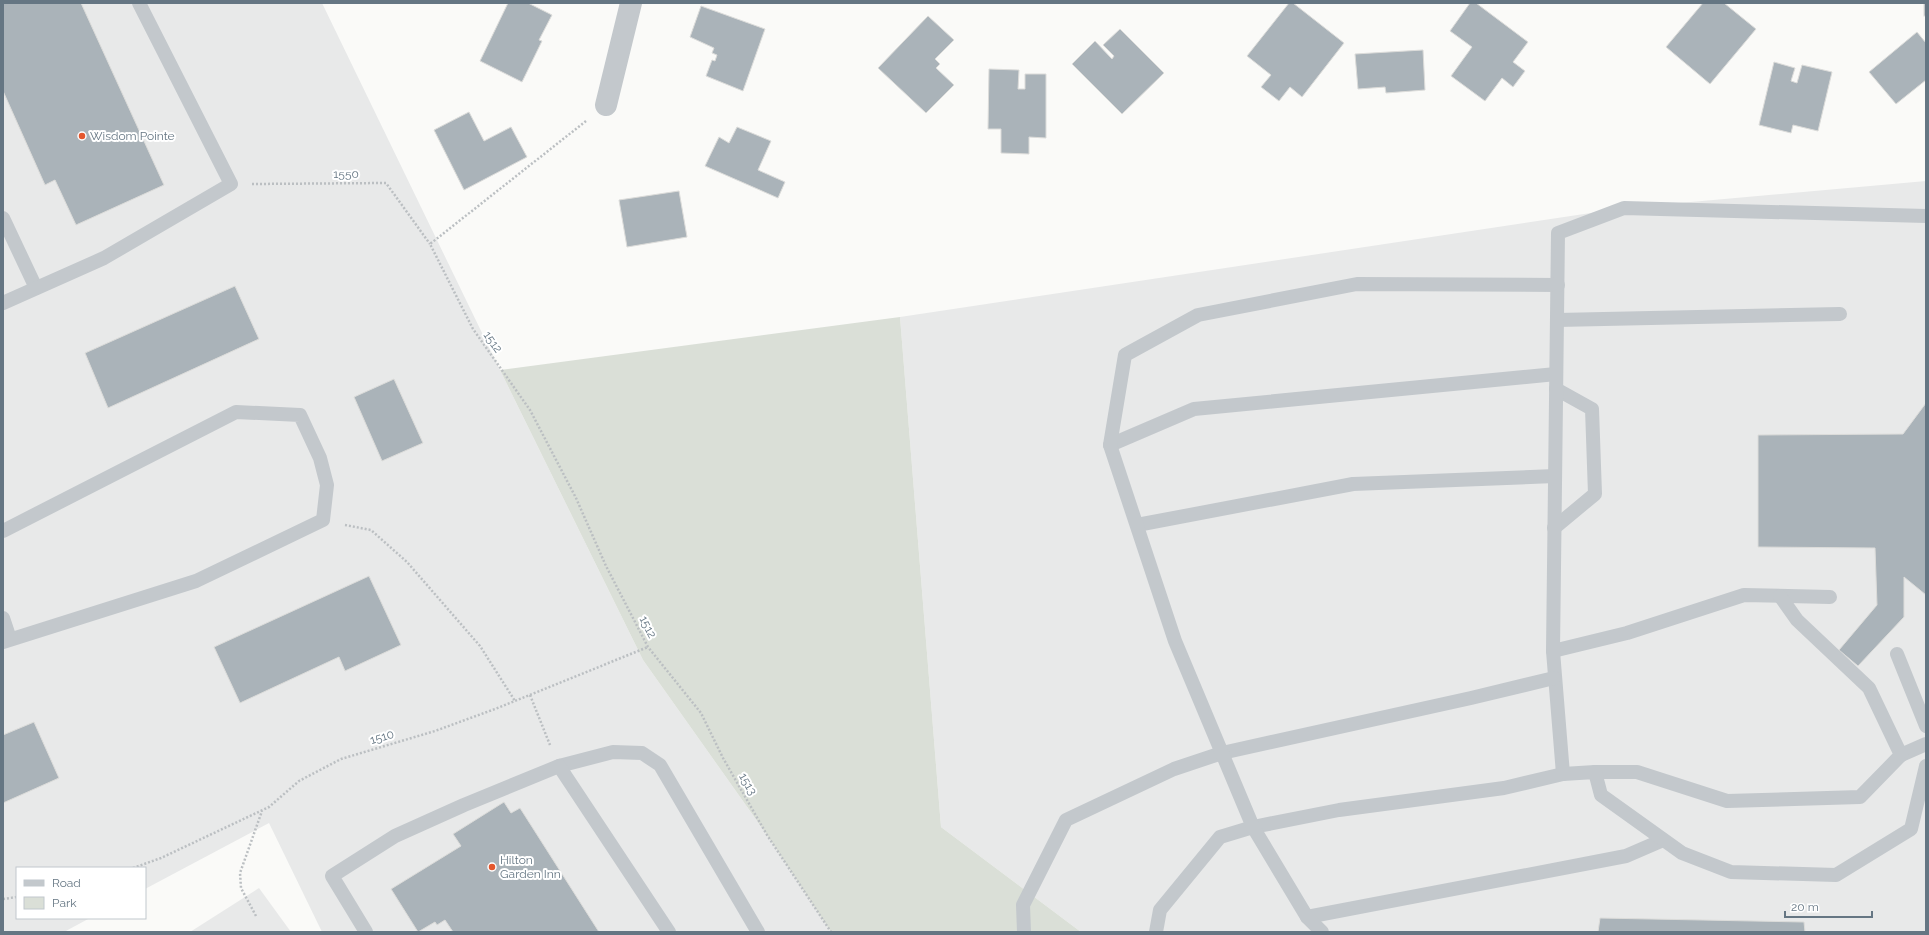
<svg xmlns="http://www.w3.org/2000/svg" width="1929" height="935" viewBox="0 0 1929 935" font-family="Raleway,sans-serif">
<rect width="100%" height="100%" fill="#fafaf8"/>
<g fill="#e8e9e9">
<polygon points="3,3 322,3 500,370 643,660 767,835 831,932 322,932 269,823 145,889 145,868 17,868 17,918 90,918 64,932 3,932"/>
<polygon points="1926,181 1926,932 1081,932 941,827 900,317 1624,208"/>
<polygon points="259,888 291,932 190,932"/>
</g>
<polygon fill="#dadfd7" points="900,317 941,827 1081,932 831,932 767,835 643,660 500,370"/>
<g fill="#aab3b9" stroke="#dcdcda">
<polygon points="3,3 81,3 164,185 76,225 55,180 45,185 3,91"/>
<polygon points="508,3 528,3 552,15 539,40 542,41 522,82 480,61"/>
<polygon points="1289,3 1293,3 1344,43 1302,97 1290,87 1279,101 1261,87 1271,75 1247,56"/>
<polygon points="1470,3 1476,3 1528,42 1513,62 1525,71 1513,87 1502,78 1485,101 1451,76 1472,47 1450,31"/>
<polygon points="1703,3 1724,3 1756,29 1710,84 1666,47"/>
<rect x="1924" y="3" width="2" height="13"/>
<polygon points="701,6 765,29 743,91 706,76 712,60 715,61 717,55 712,53 714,48 690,37"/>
<polygon points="928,16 954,40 935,59 940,64 936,68 954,85 926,113 878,68"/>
<polygon points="1120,29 1164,73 1122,114 1072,64 1095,41 1112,59 1114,56 1103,45"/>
<polygon points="1917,32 1926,43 1926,80 1896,104 1869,72"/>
<polygon points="1423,50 1425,90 1386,93 1385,87 1358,89 1355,54"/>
<polygon points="1774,62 1795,68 1791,81 1797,83 1802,65 1832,72 1818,131 1793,125 1791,133 1759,125"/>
<polygon points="989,69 1019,70 1018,89 1025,89 1025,74 1046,74 1046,138 1029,137 1029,154 1001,153 1001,129 988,129"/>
<polygon points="469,112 484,141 511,127 527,157 464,190 434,130"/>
<polygon points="737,127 771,141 758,170 785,182 778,198 705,166 719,137 729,143"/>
<polygon points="679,191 687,237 627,247 619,200"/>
<polygon points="235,286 259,339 108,408 85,353"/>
<polygon points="394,379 423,443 382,461 354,397"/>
<polygon points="1926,403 1926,595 1904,577 1904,617 1858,666 1839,650 1877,605 1875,548 1758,547 1758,435 1903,434"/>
<polygon points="369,576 401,645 345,671 339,657 240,703 214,647"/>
<polygon points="34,722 59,778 3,803 3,735"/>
<polygon points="504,802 511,813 520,808 599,932 453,932 445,920 437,925 435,922 418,932 391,889 461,846 453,834"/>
<polygon points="1600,918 1804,922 1805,932 1598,932"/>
</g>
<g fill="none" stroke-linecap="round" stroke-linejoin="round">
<g stroke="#bbbfc2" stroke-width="2.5" stroke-dasharray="2 2" stroke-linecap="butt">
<polyline points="586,121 430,244 473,329 530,410 576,498 606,566 648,647 701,713 723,758 767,835 831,932"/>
<polyline points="252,184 386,183 430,244"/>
<polyline points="345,525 371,530 407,562 480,646 515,701"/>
<polyline points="530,695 550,745"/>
<polyline points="133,868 161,858 269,807 299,781 341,759 435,731 495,709 648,647"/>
<polyline points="3,899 17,897"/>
<polyline points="256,916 241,888 240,873 262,811"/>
</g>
<g stroke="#c3c8cc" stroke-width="14">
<polyline points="3,218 36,288"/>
<polyline points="3,303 104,258 231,184 139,3"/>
<polyline points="1557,320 1840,314"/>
<polyline points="1110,445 1194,409 1556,374"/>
<polyline points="1137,525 1353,484 1555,476"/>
<polyline points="1554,528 1595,494 1592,409 1556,389"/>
<polyline points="3,531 236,412 300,415 320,458 327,485 323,520 196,581 3,642"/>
<polyline points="3,618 10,639"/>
<polyline points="1553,651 1627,633 1744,595 1830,597"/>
<polyline points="1897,654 1926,726"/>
<polyline points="1901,755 1926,744"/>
<polyline points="559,766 613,752 642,753 660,765 758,932"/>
<polyline points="1595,772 1637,772 1727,801 1860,797 1901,755 1869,688 1797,620 1780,596"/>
<polyline points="1563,774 1553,651 1558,233 1624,208 1926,216"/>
<polyline points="1307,917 1626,856 1663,840"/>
<polyline points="366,932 332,876 395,836 464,805 559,766 669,932"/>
<polyline points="1024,932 1023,905 1066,820 1174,769 1222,753 1471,698 1554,678"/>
<polyline points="1156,932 1160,910 1220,837 1253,827 1339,810 1504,788 1563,774 1595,772 1601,795 1682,853 1731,872 1836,875 1911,829 1926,766"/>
<polyline points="1322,932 1307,917 1253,827 1175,641 1110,445 1125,355 1198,315 1357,284 1558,285"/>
</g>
<polyline stroke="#c3c8cc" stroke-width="22" points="606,105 631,3"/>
</g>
<g fill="#e4572e" stroke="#fff" stroke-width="1.5">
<circle cx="82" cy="136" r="4"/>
<circle cx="492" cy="867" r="4"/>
</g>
<g text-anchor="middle" stroke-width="4" stroke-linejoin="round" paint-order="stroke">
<g font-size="12" fill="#657683" stroke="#fff" text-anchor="start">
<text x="90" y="140">Wisdom Pointe</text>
<text x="500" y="864">Hilton<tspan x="500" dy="14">Garden Inn</tspan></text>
</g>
<g font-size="12" fill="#657683" stroke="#fff">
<text x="346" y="178">1550</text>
<text transform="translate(493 342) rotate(55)" y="4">1512</text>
<text transform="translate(648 627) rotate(63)" y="4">1512</text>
<text transform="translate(382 737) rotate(-17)" y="4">1510</text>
<text transform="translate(748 784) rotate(60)" y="4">1513</text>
</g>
</g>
<rect width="1929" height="935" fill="none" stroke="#657683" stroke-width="8"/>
<rect x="16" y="867" width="130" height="52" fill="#ffffff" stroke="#c1c8cd"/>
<rect x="24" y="880" width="20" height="6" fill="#c3c8cc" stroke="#c1c8cd"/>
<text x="52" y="887" font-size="12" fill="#657683">Road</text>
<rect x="24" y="897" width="20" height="12" fill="#dadfd7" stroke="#c1c8cd"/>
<text x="52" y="907" font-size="12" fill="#657683">Park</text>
<path d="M1785 911v6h87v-6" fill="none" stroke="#657683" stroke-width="2"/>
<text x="1791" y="911" font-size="12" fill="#657683" stroke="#ffffff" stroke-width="3" paint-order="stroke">20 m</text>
</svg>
